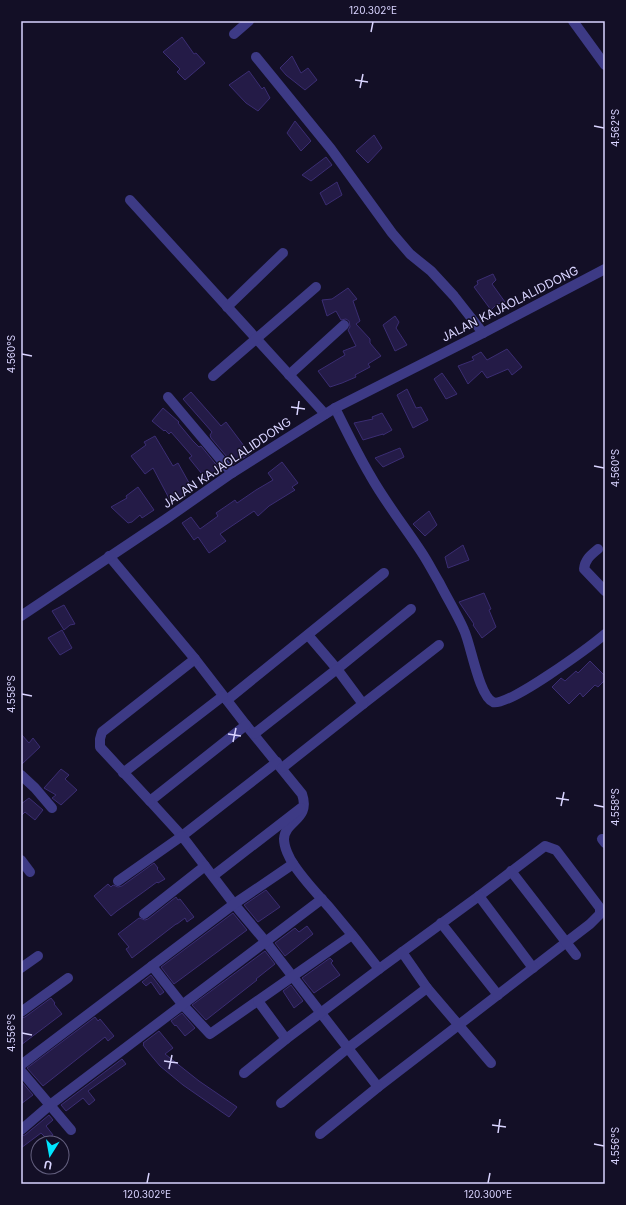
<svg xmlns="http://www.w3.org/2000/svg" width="626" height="1205" viewBox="0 0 626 1205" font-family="Inter,sans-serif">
<rect width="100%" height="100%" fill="#130f26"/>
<g fill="#241b47" stroke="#3b2d73">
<polygon points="182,37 194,54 196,53 205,63 185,80 177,72 180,69 163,52"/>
<polygon points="292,56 301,73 308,68 317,80 305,90 286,75 280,68"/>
<polygon points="249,71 262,89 264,87 270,98 258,111 246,103 229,85"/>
<polygon points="295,121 311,141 301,151 287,133"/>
<polygon points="374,135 382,148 368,163 356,151"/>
<polygon points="326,157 332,165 311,181 302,175"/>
<polygon points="337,182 342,195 326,205 320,193"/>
<polygon points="493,274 496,280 492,284 505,302 497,304 491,310 474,287 478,284 477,281"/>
<polygon points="348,288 357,299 353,301 360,321 356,324 370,339 370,343 381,356 368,364 370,367 355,375 356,377 342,383 330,387 318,371 345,355 343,351 356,346 348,330 350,327 349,321 346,319 341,320 336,311 327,316 322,300 332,299"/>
<polygon points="395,316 399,322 396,328 407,345 395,351 383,325"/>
<polygon points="507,349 522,367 512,375 508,369 487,378 482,371 468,384 458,366 474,360 472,357 481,352 487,360"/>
<polygon points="442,373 457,394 446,399 434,379"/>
<polygon points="407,389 416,408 421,407 428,420 413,428 397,395"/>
<polygon points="191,392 221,426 226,422 250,454 233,464 211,438 210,435 212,432 183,399"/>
<polygon points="163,408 179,422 178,423 193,441 199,447 201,446 219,468 206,479 189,458 192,456 171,432 169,434 165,430 164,431 152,421"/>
<polygon points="382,413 392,430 383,435 383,434 363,440 354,423 373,419 372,417"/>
<polygon points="155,436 173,466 178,463 193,490 171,502 153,468 145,474 131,456 146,445 144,442"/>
<polygon points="400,448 404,457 383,467 375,458"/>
<polygon points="282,462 298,483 292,487 295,490 269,506 258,516 254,511 220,534 226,541 209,553 198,537 194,540 182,523 191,517 200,529 218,516 216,513 235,500 237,503 256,490 273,480 268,473"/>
<polygon points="138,487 154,510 142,518 140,515 132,522 128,523 111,507 127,498 126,496"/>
<polygon points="429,511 437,525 425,536 413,524"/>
<polygon points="463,545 469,560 448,568 445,557"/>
<polygon points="484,593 491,609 489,610 496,627 482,638 473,625 474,624 459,602"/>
<polygon points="64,605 75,624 70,625 64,630 52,611"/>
<polygon points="62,630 72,648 60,655 48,638"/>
<polygon points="590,661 605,676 605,680 598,687 595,685 583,697 580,693 569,704 552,687 561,678 565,681 576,671 578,673"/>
<polygon points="21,734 29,743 33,738 40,747 21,765"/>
<polygon points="61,769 69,775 65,779 77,790 61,805 52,798 56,795 44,788"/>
<polygon points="29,798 43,810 35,820 25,812 21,816 21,804"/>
<polygon points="154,863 158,868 157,869 165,879 158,883 157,882 142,893 117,911 111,916 94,896 108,884 111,887 113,885 118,887 122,886"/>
<polygon points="266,890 280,907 258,922 244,905"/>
<polygon points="176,897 178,900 180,899 194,917 187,922 185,918 177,924 176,924 132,958 126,949 129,947 118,934 139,918 145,920 148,919"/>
<polygon points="233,913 247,930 174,984 161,967"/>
<polygon points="307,926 313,934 285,956 275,943 295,928 299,932"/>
<polygon points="265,951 275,964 256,979 257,980 206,1020 192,1005"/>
<polygon points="330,958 333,961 331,963 340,975 314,993 302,978"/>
<polygon points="151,975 164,992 160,995 151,982 146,986 142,982"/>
<polygon points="291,985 303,1001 294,1008 283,991"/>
<polygon points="51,998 55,1003 54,1004 62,1014 21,1045 21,1018 25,1017"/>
<polygon points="182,1013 195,1028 185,1036 176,1025 175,1026 171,1021"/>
<polygon points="95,1017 98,1021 100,1019 114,1036 108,1041 105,1037 43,1086 27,1068"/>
<polygon points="159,1031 173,1048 165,1054 199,1081 237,1107 229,1117 183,1085 160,1066 149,1053 143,1045 144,1044 143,1043"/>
<polygon points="122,1059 126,1064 88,1091 95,1100 89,1105 83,1098 66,1111 61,1105"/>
<polygon points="21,1081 33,1095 21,1104"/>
<polygon points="49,1115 53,1120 46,1126 53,1135 47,1139 41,1133 21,1148 21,1136 25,1135"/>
</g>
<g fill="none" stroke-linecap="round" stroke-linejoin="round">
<g stroke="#3d3a85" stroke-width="10">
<polyline points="234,34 249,21"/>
<polyline points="256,57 331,149 392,233 410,254 431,271 454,296 483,333"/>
<polyline points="130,200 325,414"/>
<polyline points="227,307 283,253"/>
<polyline points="289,375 344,325"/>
<polyline points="213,376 316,287"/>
<polyline points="168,397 232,473"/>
<path d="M335,408C346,430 357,453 370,475C385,502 405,527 422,553C428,562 433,572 439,582C447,598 457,614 464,630C471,645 479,696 493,702C506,709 592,645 605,634"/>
<path d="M598,549C591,555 585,559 584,569L605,591"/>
<path d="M109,556L195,659L246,725L302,794C311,820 285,820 284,839C284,847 289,858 294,865C304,880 317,894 329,907C346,927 363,948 379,969L479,896L545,846L556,850L600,908V914L590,924L378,1087"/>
<polyline points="308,635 337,669 411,609"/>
<polyline points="227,700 384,573"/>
<polyline points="363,704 439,645"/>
<polyline points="246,725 150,801 182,836 277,762"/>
<polyline points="254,734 337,669 363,704 282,768"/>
<polyline points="123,773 223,696"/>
<polyline points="21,775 35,788 52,808"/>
<polyline points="150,801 100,747 100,739 102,732 195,659"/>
<polyline points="602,839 605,843"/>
<polyline points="21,860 30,872"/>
<polyline points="511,871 576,955"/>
<polyline points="213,876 301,808"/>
<polyline points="118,881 182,836 234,904 266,942 378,1087 320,1134"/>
<polyline points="479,896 533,968"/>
<polyline points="144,914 205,866"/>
<polyline points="441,923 498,995"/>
<polyline points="402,952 427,988 491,1063"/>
<polyline points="152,966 182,1004 210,1034 352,935"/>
<polyline points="21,968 38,956"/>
<polyline points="258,1001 286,1039 379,969"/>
<polyline points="21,1012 68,978"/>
<polyline points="21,1065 234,904 293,864"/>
<polyline points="21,1071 71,1130"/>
<polyline points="244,1073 286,1039"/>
<polyline points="281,1103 348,1048 427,988"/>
<polyline points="21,1130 50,1105 322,899"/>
</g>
<g stroke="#3d3a85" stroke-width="10">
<polyline points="573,21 605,65"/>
<polyline points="21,616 166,519 232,473 335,408 483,333 605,269"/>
</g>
</g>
<path fill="none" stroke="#d9d4ff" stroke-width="1.5" d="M371,32L373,22M355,80L368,82M360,88L363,74M594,126L604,128M22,354L32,356M291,407L305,409M297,415L299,401M594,466L604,468M22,694L32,696M228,734L241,736M233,742L236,728M556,798L569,800M594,805L604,807M561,806L564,792M22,1033L32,1035M164,1061L178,1063M169,1069L172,1055M492,1125L506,1127M498,1133L500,1119M594,1144L604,1146M147,1183L149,1173M488,1183L490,1173"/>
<g text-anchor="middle" stroke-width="3" stroke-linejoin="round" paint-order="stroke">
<g font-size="12" fill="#d9d4ff" stroke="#130f26">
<text transform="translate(510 304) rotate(-27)" y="4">JALAN KAJAOLALIDDONG</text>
<text transform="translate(227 463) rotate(-34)" y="4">JALAN KAJAOLALIDDONG</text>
</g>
</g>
<rect width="626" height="1205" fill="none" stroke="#130f26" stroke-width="44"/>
<g transform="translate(50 1155) rotate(191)"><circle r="19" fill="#130f26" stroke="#625e7d"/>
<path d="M0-3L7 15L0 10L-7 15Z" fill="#00e5ff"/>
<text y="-6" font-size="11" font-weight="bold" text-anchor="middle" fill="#d9d4ff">U</text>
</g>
<rect x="22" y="22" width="582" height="1161" fill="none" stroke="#d9d4ff" stroke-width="1.5"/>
<g font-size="10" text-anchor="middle" fill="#d9d4ff">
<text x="373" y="14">120.302°E</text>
<text transform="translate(615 128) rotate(-90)" y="4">4.562°S</text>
<text transform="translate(11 354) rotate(-90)" y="4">4.560°S</text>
<text transform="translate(615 468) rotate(-90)" y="4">4.560°S</text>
<text transform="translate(11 694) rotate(-90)" y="4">4.558°S</text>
<text transform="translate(615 807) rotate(-90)" y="4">4.558°S</text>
<text transform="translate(11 1033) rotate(-90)" y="4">4.556°S</text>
<text transform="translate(615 1146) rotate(-90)" y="4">4.556°S</text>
<text x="147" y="1198">120.302°E</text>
<text x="488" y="1198">120.300°E</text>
</g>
</svg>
